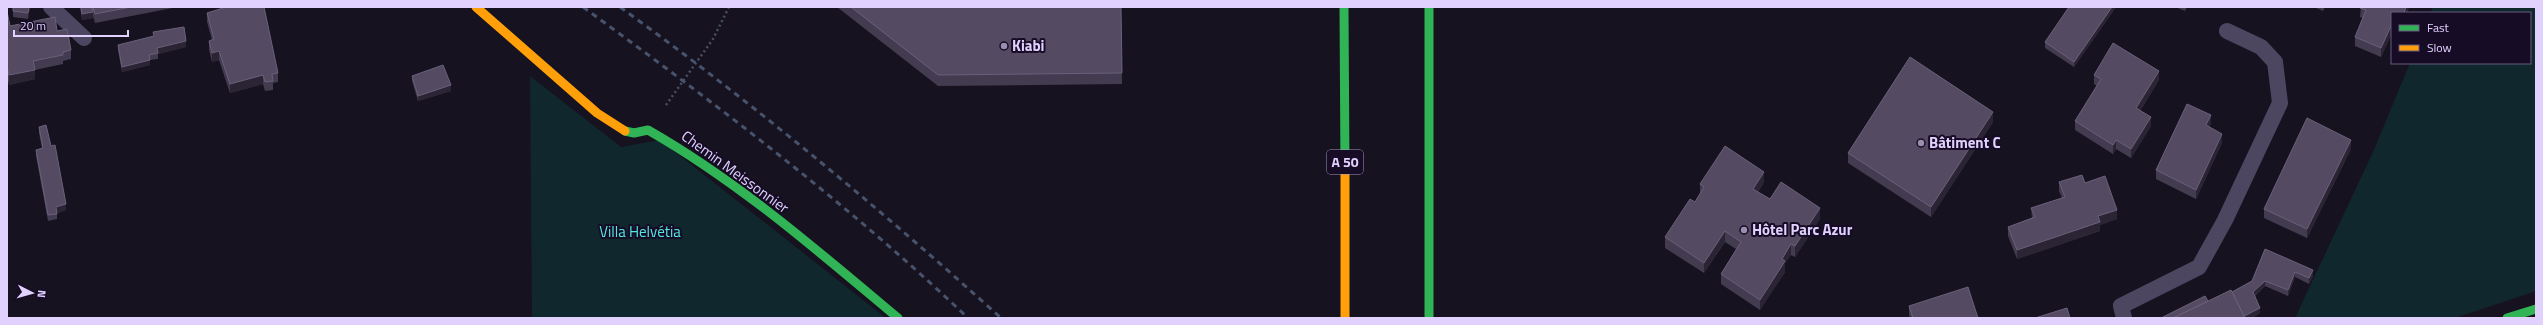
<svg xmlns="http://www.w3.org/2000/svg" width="2543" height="325" viewBox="0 0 2543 325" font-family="'Titillium Web',sans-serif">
<rect width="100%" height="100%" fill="#17121f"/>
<g fill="#10272e">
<polygon points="2433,7 2536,7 2536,291 2455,318 2295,318 2373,152 2410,63 2530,63 2530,13 2430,13"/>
<polygon points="530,76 621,147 660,140 886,318 532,318"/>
</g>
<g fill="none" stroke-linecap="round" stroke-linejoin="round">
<polyline stroke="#475064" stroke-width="2.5" stroke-dasharray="2 3" stroke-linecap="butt" points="666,105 713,39 729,7"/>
<g stroke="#4d4661" stroke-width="16">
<polyline points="51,7 84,38"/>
<polyline points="2124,318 2121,306 2199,267 2225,220 2280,103 2275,62 2261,47 2227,31"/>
</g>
<g stroke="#30b455" stroke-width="9">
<polyline points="1344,7 1345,173"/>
<polyline points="1429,7 1429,318"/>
<path d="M625,131L634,133L648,130C739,182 818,251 898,318"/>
<polyline points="2507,318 2536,309"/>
</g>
<g stroke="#ff9f0a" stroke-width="9">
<polyline points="476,7 597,113 625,131"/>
<polyline points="1345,173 1345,318"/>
</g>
<g stroke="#47536c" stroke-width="3" stroke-dasharray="6 5" stroke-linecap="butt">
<path d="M583,7C716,104 848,204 968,318"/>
<path d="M620,7C753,103 879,208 1001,318"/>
</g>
</g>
<g fill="#433b4f">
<polygon points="30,7 28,19 13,17 13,11"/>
<polygon points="80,7 178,7 95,23 93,16 93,18 82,20"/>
<polygon points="837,7 1121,7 1122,84 938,86"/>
<polygon points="2069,7 2116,7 2074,67 2045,48 2045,42"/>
<polygon points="2175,7 2187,7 2185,11"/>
<polygon points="2314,7 2325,7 2323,11"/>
<polygon points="2361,7 2409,7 2407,13 2392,13 2392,33 2381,57 2355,46 2355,37 2363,18 2360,17"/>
<polygon points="7,11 10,26 57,31 71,50 71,59 63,61 63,64 35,70 35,79 9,85 7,76"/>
<polygon points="207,13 278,73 278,82 273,83 273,90 265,91 263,84 230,93 219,60 212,62 209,50 209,41 212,40 207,22"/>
<polygon points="118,45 186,47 158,54 158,59 150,60 150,65 122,72 118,50"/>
<polygon points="2094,75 2159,80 2140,111 2151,126 2131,158 2116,149 2113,154 2075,130 2075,121 2097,86 2094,84"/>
<polygon points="412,76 451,91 418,101 412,81"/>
<polygon points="1993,122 1931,217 1848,163 1848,153"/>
<polygon points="2211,124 2209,127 2222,143 2196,199 2156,179 2156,170"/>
<polygon points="39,127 51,146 66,210 57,213 57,219 48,221 36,156 36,150 42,148 39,133"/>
<polygon points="2351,149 2307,238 2264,218 2264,209"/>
<polygon points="1764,182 1758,192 1770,199 1820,219 1795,257 1791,255 1785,263 1785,272 1760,310 1721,284 1721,274 1736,249 1725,242 1704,273 1665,248 1665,237 1695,202 1700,194 1700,184"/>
<polygon points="2059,182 2085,183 2117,219 2100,225 2100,231 2017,259 2008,236 2008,227 2032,218 2031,208 2062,198 2059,191"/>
<polygon points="2265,249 2313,276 2309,284 2295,277 2288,296 2265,286 2255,296 2260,313 2252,318 2161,318 2232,292 2252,281"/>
<polygon points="1909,306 1978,318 1910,318 1909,315"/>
</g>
<g fill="#2a2434">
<polygon points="29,7 30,7 28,19 28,13"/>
<polygon points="2112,7 2116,7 2074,67 2074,62"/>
<polygon points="2406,7 2409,7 2407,13 2404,13"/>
<polygon points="93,12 93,18 82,20 82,14"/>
<polygon points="2392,24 2392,33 2381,57 2381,48"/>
<polygon points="186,41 186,47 158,54 157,48"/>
<polygon points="219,51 219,60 212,62 212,53"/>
<polygon points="150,60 150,65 122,72 122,67"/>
<polygon points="35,70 35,79 9,85 9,75"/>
<polygon points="2159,71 2159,80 2136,117 2136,108"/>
<polygon points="263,75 263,84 230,93 230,84"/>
<polygon points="451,85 451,91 418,101 418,96"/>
<polygon points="1993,112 1993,122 1931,217 1931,207"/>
<polygon points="2211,115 2211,124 2206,134 2206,125"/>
<polygon points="2151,117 2151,126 2131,158 2131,149"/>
<polygon points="2222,134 2222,143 2196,199 2196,190"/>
<polygon points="2116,140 2116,149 2113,154 2113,145"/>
<polygon points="2351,140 2351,149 2307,238 2307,229"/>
<polygon points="1764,172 1764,182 1753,199 1753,189"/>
<polygon points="66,204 66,210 56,213 56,207"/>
<polygon points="1820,208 1820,219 1795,257 1795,246"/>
<polygon points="2117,210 2117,219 2100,225 2100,231 2017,259 2017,250 2098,216"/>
<polygon points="1725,231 1725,242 1704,273 1704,263"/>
<polygon points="1791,244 1791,255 1785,263 1785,272 1760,310 1760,300 1782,259"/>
<polygon points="2313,270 2313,276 2309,284 2309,278"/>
<polygon points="2295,272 2295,277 2288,296 2288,290"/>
<polygon points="2265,281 2265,286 2253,297 2253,292"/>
<polygon points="2260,308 2260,313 2252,318 2244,318 2244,317"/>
</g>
<g fill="#544b62" stroke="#6a607b">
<polygon points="13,7 29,7 28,13 13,11"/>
<polygon points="81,7 92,7 93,12 82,14"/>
<polygon points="93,7 131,7 95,14"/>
<polygon points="226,7 264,7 278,73 272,74 273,81 265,82 263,75 230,84 219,51 212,53 209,41 214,39 207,13"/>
<polygon points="851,7 1121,7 1122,73 938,75"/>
<polygon points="2069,7 2112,7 2074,62 2045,42"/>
<polygon points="2361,7 2406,7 2404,13 2392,13 2392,24 2381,48 2355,37 2366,10 2360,8"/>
<polygon points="7,11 10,26 55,17 57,31 67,29 71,50 63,52 63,55 33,61 35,70 9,75 7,67"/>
<polygon points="184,27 186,41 157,48 158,53 149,55 150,60 122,67 118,45 154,36 153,32"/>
<polygon points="2113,43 2159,71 2136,108 2151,117 2131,149 2116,140 2113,145 2075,121 2101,79 2094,75"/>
<polygon points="1910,57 1993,112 1931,207 1848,153"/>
<polygon points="443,65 451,85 418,96 412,76"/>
<polygon points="2187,104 2211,115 2206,125 2222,134 2196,190 2156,170"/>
<polygon points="2307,118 2351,140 2307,229 2264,209"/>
<polygon points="46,125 51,146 55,145 66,204 56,207 57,214 48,215 36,150 43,148 39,127"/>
<polygon points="1725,146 1764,172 1753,189 1770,199 1781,182 1820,208 1795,246 1791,244 1782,259 1785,261 1760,300 1721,274 1741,242 1725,231 1704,263 1665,237 1690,199 1695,202 1704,187 1700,184"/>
<polygon points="2082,175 2085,183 2105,176 2117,210 2098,216 2100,222 2017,250 2008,227 2035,217 2031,208 2065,197 2059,182"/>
<polygon points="2265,249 2313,270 2309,278 2295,272 2288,290 2265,281 2253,292 2260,308 2244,316 2232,292 2252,281"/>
<polygon points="1968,287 1978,318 1913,318 1909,306"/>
<polygon points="2231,290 2245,318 2173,318"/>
<polygon points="2205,296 2208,301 2173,318 2161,318"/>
<polygon points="2067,308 2070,318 2035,318"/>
</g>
<g fill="#9a8eb1" stroke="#160c25" stroke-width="1.5">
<circle cx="1004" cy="46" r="4"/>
<circle cx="1921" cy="143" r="4"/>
<circle cx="1744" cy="230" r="4"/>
</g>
<g text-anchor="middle" stroke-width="4" stroke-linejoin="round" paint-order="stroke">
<rect fill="#160c25" stroke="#a396be" stroke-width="1" x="1327" y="150" width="36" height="24" rx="3"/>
<g font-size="14" font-weight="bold" fill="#e0d1ff">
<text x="1345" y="167">A 50</text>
</g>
<g font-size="15" font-weight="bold" fill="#e0d1ff" stroke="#160c25" text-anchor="start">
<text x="1012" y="51">Kiabi</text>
<text x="1929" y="148">Bâtiment C</text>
<text x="1752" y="235">Hôtel Parc Azur</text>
</g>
<g font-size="15" fill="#e0d1ff" stroke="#160c25">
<text transform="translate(735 172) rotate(36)" y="5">Chemin Meissonnier</text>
</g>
<g font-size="15" fill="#52e9e4" stroke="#160c25">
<text x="640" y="237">Villa Helvétia</text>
</g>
</g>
<rect width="2543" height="325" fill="none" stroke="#e0d1ff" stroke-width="16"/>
<rect x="2391" y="12" width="140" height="52" fill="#160c25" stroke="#675b7c"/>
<rect x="2399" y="25" width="20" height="6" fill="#30b455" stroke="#675b7c"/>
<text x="2427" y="32" font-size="12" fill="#e0d1ff">Fast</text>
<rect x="2399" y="45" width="20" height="6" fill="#ff9f0a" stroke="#675b7c"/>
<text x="2427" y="52" font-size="12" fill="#e0d1ff">Slow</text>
<g transform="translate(32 293) rotate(96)" stroke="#160c25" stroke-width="3" paint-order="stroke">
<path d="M0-3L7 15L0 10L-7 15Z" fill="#e0d1ff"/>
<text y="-6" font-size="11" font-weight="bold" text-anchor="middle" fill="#e0d1ff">N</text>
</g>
<path d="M14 30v6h114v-6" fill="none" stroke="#e0d1ff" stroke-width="2"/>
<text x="20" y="30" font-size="12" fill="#e0d1ff" stroke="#160c25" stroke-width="3" paint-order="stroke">20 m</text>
</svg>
